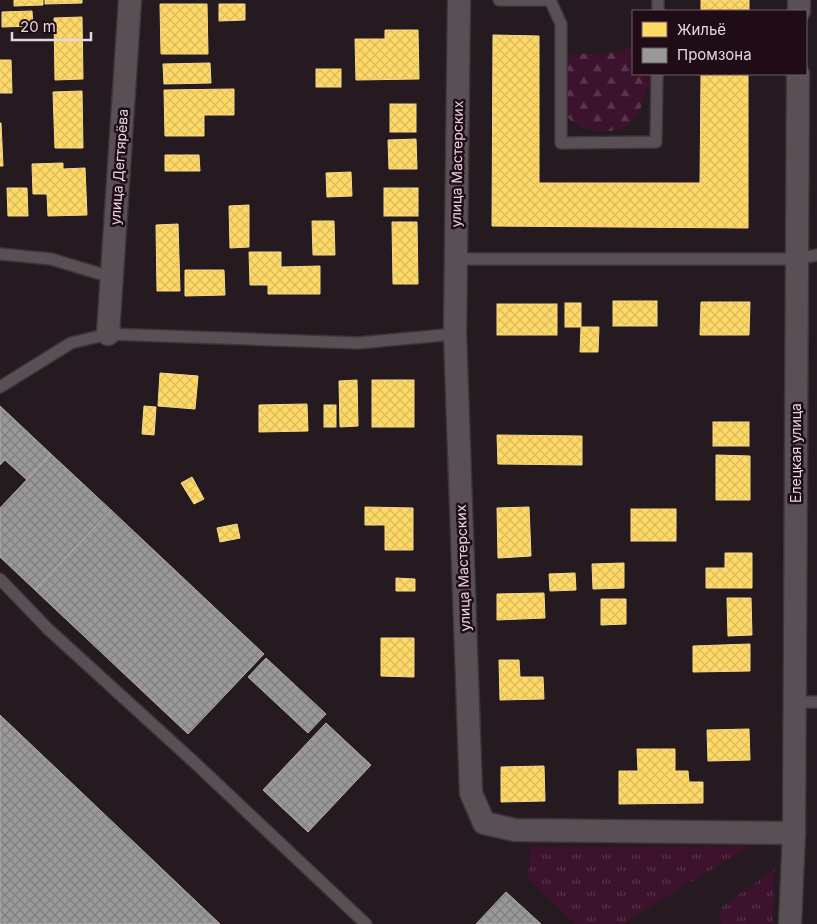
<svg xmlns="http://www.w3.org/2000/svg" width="817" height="924" viewBox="0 0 817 924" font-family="Inter,sans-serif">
<defs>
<pattern id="grass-tufts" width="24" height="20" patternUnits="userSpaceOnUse" patternTransform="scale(1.25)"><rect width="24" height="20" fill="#3d122d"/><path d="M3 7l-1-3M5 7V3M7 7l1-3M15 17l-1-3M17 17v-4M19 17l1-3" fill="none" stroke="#59344b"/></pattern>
<pattern id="forest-firs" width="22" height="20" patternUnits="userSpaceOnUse" patternTransform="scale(1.25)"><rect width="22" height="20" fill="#3d122d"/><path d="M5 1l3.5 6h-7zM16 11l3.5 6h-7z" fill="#59344b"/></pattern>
<pattern id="homes-cross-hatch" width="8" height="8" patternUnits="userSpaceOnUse" patternTransform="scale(1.25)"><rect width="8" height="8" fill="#ffd966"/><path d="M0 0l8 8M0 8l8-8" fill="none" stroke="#daba5f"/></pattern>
<pattern id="industry-cross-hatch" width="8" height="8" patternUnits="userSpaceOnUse" patternTransform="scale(1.25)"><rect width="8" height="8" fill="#999"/><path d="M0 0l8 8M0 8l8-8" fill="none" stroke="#807e7f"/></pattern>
</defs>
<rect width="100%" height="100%" fill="#241a20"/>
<g fill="url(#grass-tufts)">
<polygon points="751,846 622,924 575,924 528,879 530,847"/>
<path d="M775,869L773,924H722C718,918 719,912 723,906Z"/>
</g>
<path fill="url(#forest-firs)" d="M633,43V74H659C656,78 652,81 649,86C642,97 642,115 631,123C613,138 569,132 562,107C560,99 563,88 563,80C564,70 563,63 569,55C588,51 621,58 633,43Z"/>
<g fill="url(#homes-cross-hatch)" stroke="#f7d88a">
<polygon points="14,0 43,0 43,5 14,6"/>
<polygon points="45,0 82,0 82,3 45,4"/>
<rect x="701" y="0" width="48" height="11"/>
<polygon points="160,4 207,4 208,54 161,54"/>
<polygon points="219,4 245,4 245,20 219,21"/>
<polygon points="32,11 33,26 2,27 2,12"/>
<polygon points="82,17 83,79 55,80 54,18"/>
<polygon points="385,30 418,30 419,79 356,80 355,39 385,39"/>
<polygon points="493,35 539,36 539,183 700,183 701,74 748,74 748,228 492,226"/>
<polygon points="0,60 11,60 12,93 0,93"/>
<polygon points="210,63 211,83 164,84 163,64"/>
<rect x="316" y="69" width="25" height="18"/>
<polygon points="234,89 234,115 204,115 204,136 165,136 164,90"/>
<polygon points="82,91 83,148 55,148 53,92"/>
<rect x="390" y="104" width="26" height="28"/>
<polygon points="0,123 1,123 3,166 0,166"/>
<polygon points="416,139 417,169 389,169 388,140"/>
<polygon points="165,155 199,155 200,171 165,171"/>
<polygon points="63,163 63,169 85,168 87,215 48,216 47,194 33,194 32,164"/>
<polygon points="351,172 352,196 327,197 326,173"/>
<polygon points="7,188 27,188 28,216 8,216"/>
<rect x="384" y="188" width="34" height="28"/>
<polygon points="249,205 249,247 230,248 229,206"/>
<polygon points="312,221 334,221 335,255 313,255"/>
<polygon points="392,222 417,222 418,284 393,284"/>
<polygon points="178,224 180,291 157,291 156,225"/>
<polygon points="249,252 281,252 281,267 320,266 320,294 268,294 268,285 250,285"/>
<polygon points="185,270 224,270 225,295 185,296"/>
<rect x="613" y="301" width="44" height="25"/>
<polygon points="701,302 750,302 749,335 700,335"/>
<rect x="565" y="303" width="16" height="24"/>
<rect x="497" y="304" width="60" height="31"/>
<polygon points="581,327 599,327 598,352 580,352"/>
<polygon points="160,373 198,376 195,409 158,406"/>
<polygon points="357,380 358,426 340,427 339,381"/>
<rect x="372" y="380" width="42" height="47"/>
<polygon points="307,404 308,431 259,432 259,405"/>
<rect x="324" y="405" width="12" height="22"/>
<polygon points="144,406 156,407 154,435 142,434"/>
<rect x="713" y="422" width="36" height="24"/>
<polygon points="497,435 582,436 582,465 498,464"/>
<polygon points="716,455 750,456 750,500 716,500"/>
<polygon points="192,477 204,499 194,504 181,483"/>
<polygon points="365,507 413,508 413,550 385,550 385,525 365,525"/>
<polygon points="529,507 531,556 498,558 497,508"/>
<rect x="631" y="509" width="45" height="32"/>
<polygon points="237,524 240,538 220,542 217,528"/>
<polygon points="725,553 752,553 752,588 706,588 706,568 725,568"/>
<polygon points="624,563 624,588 593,589 592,564"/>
<polygon points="575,573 576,590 550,591 549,574"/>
<polygon points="396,578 415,579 415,591 396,591"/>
<polygon points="544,593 545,618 497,620 497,594"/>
<polygon points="727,598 751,598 752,635 728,636"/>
<polygon points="601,599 626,599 626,624 601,625"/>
<polygon points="381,638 414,638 414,677 381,676"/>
<polygon points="750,644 750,671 693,672 693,646"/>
<polygon points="499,660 519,660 520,677 543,677 544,699 500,700"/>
<polygon points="749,729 750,760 708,761 707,730"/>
<polygon points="637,749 675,749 675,771 688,771 689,782 703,782 703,803 619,804 619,771 638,771"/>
<polygon points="544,766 545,801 501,802 501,767"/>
</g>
<g fill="url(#industry-cross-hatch)" stroke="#b0abae">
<polygon points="0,406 51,454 27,480 5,460 0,465"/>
<polygon points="51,454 111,510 35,590 0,557 0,508"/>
<polygon points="111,510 264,654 188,734 35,590"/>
<polygon points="266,658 326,714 308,733 248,677"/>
<polygon points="0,715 220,924 0,924"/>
<polygon points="326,723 371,765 308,832 263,790"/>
<polygon points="506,892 541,924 476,924"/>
</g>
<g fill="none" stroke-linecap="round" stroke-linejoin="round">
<defs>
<g id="lane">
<polyline points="499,0 550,0"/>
<polyline points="550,0 561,24 561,143 656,142 657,74"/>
<polyline points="658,11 658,0"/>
<polyline points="0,254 51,259 111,277"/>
<polyline points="456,259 797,259 817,255"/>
<polyline points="0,387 71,343 108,334 358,343 455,334"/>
<polyline points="0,579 48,629 194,762 366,924"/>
<polyline points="795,702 817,702"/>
</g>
<g id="street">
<polyline points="459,0 455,334 471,793 484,823 515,830 794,833"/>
<polyline points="799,11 799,0"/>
<polyline points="108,334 130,0"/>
<polyline points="790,924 794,833 798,74"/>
</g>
</defs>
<use href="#lane" stroke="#3c3438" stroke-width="14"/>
<use href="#street" stroke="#3c3438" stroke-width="25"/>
<use href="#lane" stroke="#595055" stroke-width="11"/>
<use href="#street" stroke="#595055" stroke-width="22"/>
</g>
<g text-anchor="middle" stroke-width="5" stroke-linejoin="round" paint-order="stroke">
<g font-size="14" fill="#e5d6de" stroke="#1f0c17">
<text transform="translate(457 164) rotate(-89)" y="5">улица Мастерских</text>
<text transform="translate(119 167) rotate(-86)" y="5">улица Дегтярёва</text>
<text transform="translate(796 453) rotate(-90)" y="5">Елецкая улица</text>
<text transform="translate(463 568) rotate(-92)" y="5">улица Мастерских</text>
</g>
</g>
<rect x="632" y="10" width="175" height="65" fill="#1f0c17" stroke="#6e5d67"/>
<rect x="642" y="22" width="25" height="15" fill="#ffd966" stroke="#6e5d67"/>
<text x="677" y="35" font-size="15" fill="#e5d6de">Жильё</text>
<rect x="642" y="48" width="25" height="15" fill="#999999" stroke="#6e5d67"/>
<text x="677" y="60" font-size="15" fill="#e5d6de">Промзона</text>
<path d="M12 32v8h79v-8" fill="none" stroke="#e5d6de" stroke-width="2.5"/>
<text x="20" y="32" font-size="15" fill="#e5d6de" stroke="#1f0c17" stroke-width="4" paint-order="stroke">20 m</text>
</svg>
